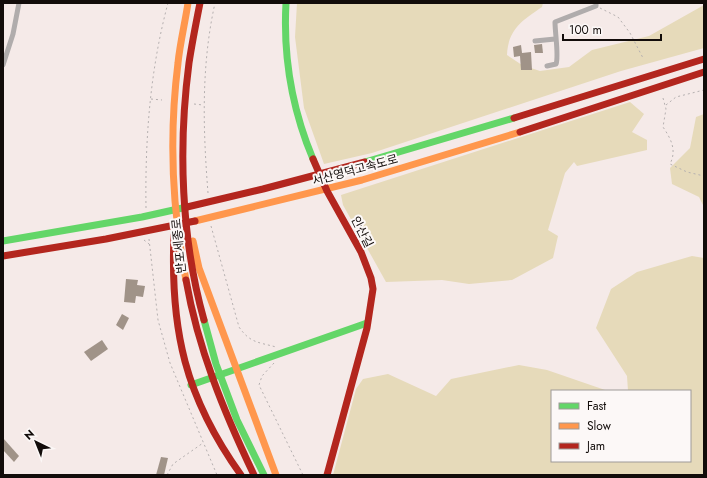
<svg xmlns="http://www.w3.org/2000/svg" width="707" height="478" viewBox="0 0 707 478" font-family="Jost,'Noto Sans KR',sans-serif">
<rect width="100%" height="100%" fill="#f5eae8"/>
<g fill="#e6daba">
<path d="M297,3H543L542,7C523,20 508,29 507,55L522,65L540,71L569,67L592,50L649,36L704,5V48L621,71L372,153L324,164L304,108L295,37Z"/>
<polygon points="630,102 644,114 632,132 647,140 647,150 577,166 574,162 565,173 548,230 558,236 553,258 512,280 469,284 442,280 386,282 343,205 341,195"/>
<polygon points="704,114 704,207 699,197 672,184 670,168 690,148 696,117"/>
<polygon points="692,256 704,258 704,475 333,475 356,389 363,379 388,374 436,396 451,379 519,365 547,370 608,391 552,391 552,461 690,461 690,391 628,391 627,376 596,328 611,289 637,272"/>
</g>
<g fill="#a09388">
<polygon points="542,44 543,53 535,53 534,45"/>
<polygon points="521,45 522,53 531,52 532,70 521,70 520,56 514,57 513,47"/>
<polygon points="126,279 138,280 137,285 145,286 143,297 136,296 135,303 124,302"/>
<polygon points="122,314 129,318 123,330 116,325"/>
<polygon points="102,340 108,349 91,361 84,352"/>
<polygon points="3,438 19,456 14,462 3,450"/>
<polygon points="161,457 168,458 164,475 156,475"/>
</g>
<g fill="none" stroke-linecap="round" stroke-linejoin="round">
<g stroke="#b5b0b0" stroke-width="1" stroke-dasharray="2 3" stroke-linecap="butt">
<polyline points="600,8 618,17 630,33 643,58"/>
<path d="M663,98L666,109L663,127C671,139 677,150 670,164L687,172L704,176"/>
<polyline points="151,99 162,100"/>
<polyline points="194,104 203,105"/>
<polyline points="666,105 676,97 704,90"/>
<path d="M208,193C203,129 201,66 215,3"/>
<path d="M146,208C145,139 150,70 168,3"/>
<path d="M211,226L239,327C250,343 258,342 276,347"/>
<polyline points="149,239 158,320 170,363 217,475"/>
<polyline points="144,240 149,244"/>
<polyline points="274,363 262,376 259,385 303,475"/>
<polyline points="167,475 173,464 203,443"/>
</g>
<g stroke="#b0acac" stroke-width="5">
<polyline points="535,41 555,39"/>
<polyline points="3,65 13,34 19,3"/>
<path d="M547,66L556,64C559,57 555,33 555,22L596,6V3"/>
</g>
<g stroke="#63d668" stroke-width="7">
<path d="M286,3C283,57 292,109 313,159"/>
<polyline points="365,162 514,118"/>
<polyline points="3,241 142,217 187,207"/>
<polyline points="204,320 216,364 237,420 264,475"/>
<polyline points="191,385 367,323"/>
</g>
<g stroke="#ff974d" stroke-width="7">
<polyline points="195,221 362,180 520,132"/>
<polyline points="193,241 199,268 276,475"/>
<path d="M186,280C172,209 169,135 178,63C180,43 185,23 188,3"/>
</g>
<g stroke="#b3261e" stroke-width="7">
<path d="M200,3C196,23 192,43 189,63C178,147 181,238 204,320"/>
<polyline points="514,118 704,59"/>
<polyline points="520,132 704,72"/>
<polyline points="313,159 327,191 361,252 371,278 373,289 367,328 327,475"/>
<polyline points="187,207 263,189 365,162"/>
<path d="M174,235C170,330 185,397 241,475"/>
<polyline points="3,256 106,239 195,221"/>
<path d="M186,280C198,349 224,412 254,475"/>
</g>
</g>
<g text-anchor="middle" stroke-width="4" stroke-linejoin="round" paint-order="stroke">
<g font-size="12" fill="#120c0a" stroke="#fcf8f7">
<text transform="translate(355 170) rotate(-15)" y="4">서산영덕고속도로</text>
<text transform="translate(362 232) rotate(63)" y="4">안산길</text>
<text transform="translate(179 246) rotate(-96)" y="4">반포세종로</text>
</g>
</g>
<rect width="707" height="478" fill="none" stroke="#120c0a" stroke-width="8"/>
<rect x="551" y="390" width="140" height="72" fill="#fcf8f7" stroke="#9e9a98"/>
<rect x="559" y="403" width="20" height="6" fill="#63d668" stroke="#9e9a98"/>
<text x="587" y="410" font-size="12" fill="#120c0a">Fast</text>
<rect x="559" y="423" width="20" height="6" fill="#ff974d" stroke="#9e9a98"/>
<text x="587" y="430" font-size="12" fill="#120c0a">Slow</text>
<rect x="559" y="443" width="20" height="6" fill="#b3261e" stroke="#9e9a98"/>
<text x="587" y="450" font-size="12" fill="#120c0a">Jam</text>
<g transform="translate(36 442) rotate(317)" stroke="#fcf8f7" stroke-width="3" paint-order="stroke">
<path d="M0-3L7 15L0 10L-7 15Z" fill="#120c0a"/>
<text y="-6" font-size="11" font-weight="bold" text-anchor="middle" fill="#120c0a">N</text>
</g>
<path d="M563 34v6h98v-6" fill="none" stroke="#120c0a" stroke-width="2"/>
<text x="569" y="34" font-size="12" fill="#120c0a" stroke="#fcf8f7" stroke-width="3" paint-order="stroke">100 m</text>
</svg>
